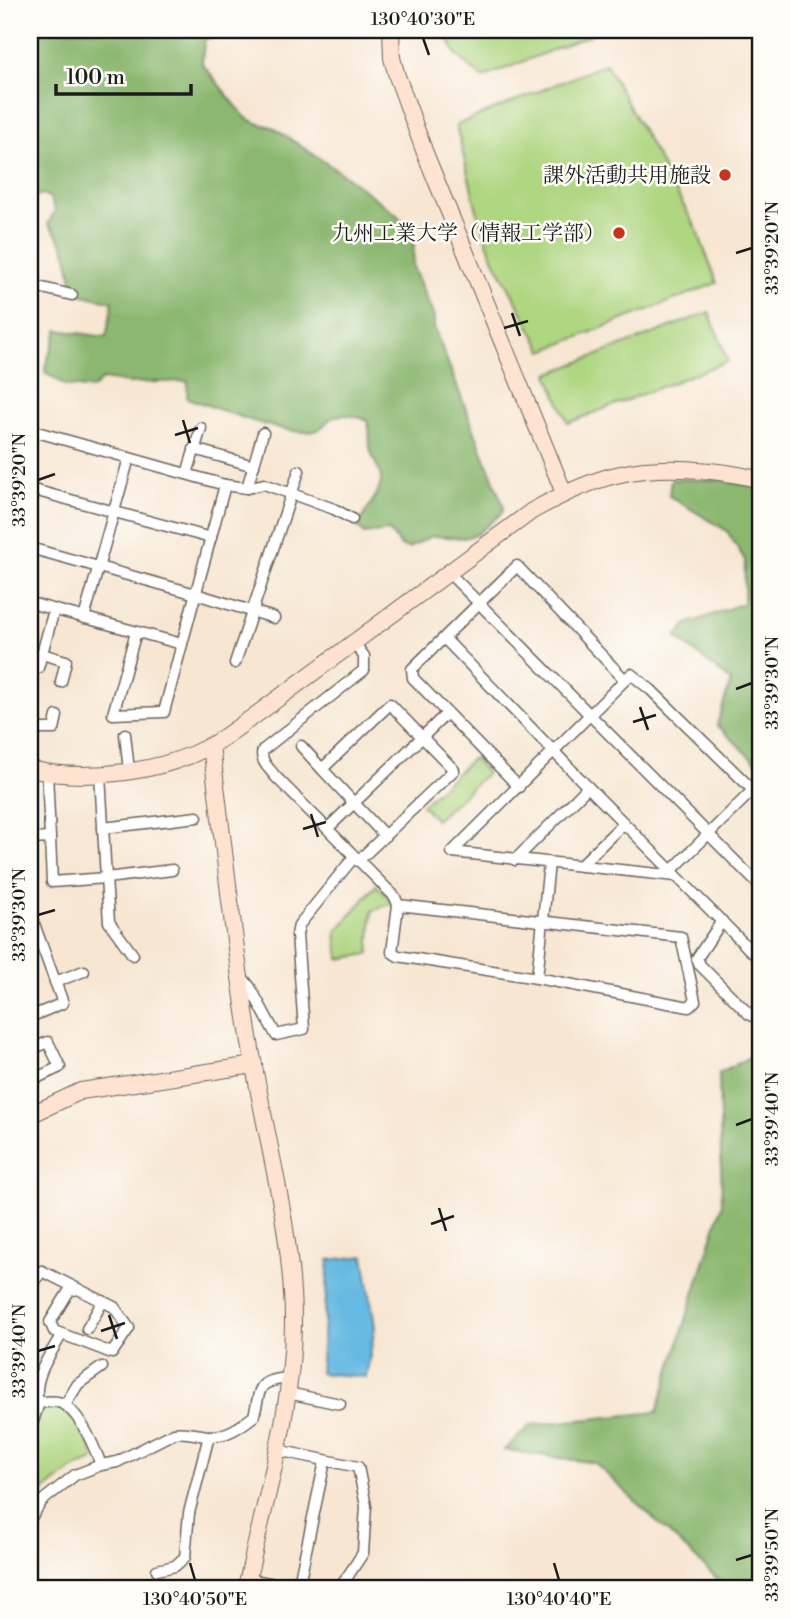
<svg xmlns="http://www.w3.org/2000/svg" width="791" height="1618" viewBox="0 0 791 1618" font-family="'Libre Bodoni','Noto Serif JP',serif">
<rect width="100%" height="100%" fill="#fdfcf7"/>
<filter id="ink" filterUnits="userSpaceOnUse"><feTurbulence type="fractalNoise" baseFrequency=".0143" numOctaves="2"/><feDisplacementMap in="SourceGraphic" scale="14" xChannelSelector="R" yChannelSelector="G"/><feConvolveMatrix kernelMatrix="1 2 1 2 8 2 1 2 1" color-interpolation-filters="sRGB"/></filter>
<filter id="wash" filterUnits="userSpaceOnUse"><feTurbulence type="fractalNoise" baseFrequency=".00686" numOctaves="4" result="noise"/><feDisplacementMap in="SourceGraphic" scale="28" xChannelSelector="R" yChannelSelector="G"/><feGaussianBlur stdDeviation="1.57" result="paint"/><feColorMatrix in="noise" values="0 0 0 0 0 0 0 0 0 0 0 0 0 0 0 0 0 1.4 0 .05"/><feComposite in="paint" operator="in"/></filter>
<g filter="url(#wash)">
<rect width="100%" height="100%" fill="#f7e6d2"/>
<g fill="#afd681" stroke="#66794e" stroke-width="2">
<polygon points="444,30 593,30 590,35 482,78 455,53"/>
<polygon points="606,64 697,230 717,283 543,351 494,260 480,223 456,125"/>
<polygon points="709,312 728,361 568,423 548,374"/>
<polygon points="473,758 487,773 436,820 422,805"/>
<polygon points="376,885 390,898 392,903 372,911 369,954 339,959 336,932"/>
<path d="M51,1405C73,1411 86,1437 95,1457L93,1460L71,1470L38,1495L30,1485V1439L41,1410Z"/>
</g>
<g fill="#8bb76f" stroke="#546a46" stroke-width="2">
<path d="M30,30H241L213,36L204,41L202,64L245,117L256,123L272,127L343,174L396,214L408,227L414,239L413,267L434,317V327L504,507L502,513L477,534L464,538L431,536L409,548L401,546L389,531L364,534L358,527C363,512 375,501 380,486C385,474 372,461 370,448C369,438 371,430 367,420C320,404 332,432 308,432C274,432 220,409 187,398L188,381L130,383L103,379L92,389L65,385L45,372V367L58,330L106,337L113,302L74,293C69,264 69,246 48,224L55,211L50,198L43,194L30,198Z"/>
<polygon points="671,479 720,480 761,488 761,767 717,725 731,681 676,637 687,624 744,603 745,560 727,531 669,496"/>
<polygon points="761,1051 761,1588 727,1588 595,1463 504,1450 531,1425 657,1412 722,1205 719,1073"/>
</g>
<polygon fill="#66b9e2" stroke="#416a7f" stroke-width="2" points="364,1256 375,1327 366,1377 320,1373 329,1260"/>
</g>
<g filter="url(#ink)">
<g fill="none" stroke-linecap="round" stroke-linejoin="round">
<defs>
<g id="street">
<polyline points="30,285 72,295"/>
<polyline points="30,430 225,485 182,644 30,603"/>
<polyline points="194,449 254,466"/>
<polyline points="187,474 201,428"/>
<polyline points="225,485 247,488 264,484 334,509 352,519"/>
<polyline points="247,488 263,433"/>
<polyline points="30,489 211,538"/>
<polyline points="30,548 196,594 274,618"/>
<polyline points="448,572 761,887"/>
<polyline points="84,618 129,458"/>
<polyline points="136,632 113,714 164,712 182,644"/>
<polyline points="445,639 588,787 761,961"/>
<path d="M353,642L364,656V670L263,750C259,760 269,768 275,776L395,897L398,905L392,952L398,956L537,978L689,1007L695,1001L681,937L398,905"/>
<polyline points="42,654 66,661 61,682"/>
<polyline points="235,663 299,471"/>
<polyline points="30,666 38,668 54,610"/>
<polyline points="125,734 129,771"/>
<polyline points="30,736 40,729 54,729 57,716"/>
<polyline points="301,746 322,769"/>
<polyline points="47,772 52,882 106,878 100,775"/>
<polyline points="519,787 413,678 412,669 517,566 625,680"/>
<polyline points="103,828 197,817"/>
<polyline points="328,828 442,718"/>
<polyline points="30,839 50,838"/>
<polyline points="515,860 588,787"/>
<polyline points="358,861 454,770 390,704 322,769 385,836"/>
<polyline points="580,866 624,823"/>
<polyline points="671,871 753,790"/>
<polyline points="676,876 452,852 631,674 651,690 761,798"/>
<polyline points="30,913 63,1003 30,1017"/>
<polyline points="722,921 697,958 700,965 749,1014 761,1020"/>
<polyline points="748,948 761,936"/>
<polyline points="133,955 109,922 106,878 172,870"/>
<polyline points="242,977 250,987 276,1035 304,1029 297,935 299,925 354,857"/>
<polyline points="537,978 549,863"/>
<polyline points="55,982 84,971"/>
<polyline points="30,1050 48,1042 60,1067 30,1081"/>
<polyline points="30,1287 42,1271 78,1289"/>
<polyline points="87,1329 103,1301"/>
<polyline points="288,1393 340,1404"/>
<path d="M39,1403C46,1402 54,1400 61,1403C80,1412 94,1446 101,1465"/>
<polyline points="65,1405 78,1384 102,1367"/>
<path d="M30,1430L39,1403C30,1381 51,1353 62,1334L54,1331L50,1322L69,1291L78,1289L114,1307L129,1328L112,1353L62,1334"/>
<polyline points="277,1450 358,1467 366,1506 363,1553 340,1588"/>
<path d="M30,1519L42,1501L75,1475L101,1465L117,1462L174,1433C186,1431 196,1435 208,1436C226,1437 240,1427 254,1416C262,1384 255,1383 291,1377"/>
<polyline points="157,1570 175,1566 185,1557 189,1513 209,1436"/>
<polyline points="248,1579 295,1588"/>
<polyline points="298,1588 325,1461"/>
</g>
<g id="secondary">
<polyline points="391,30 392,58 397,76 425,153 564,493"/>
<path d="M211,746C225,852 235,960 254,1066C269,1151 293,1236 293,1323C293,1413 264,1501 246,1588"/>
<path d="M30,769C84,782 164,773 213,744C226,737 239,726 253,717L532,511C559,496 587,482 616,475C660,464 718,469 761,480"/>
<polyline points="30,1115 81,1091 254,1065"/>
</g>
</defs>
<use href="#street" stroke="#69635c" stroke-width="13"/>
<use href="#secondary" stroke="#69635c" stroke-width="18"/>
<use href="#street" stroke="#fff" stroke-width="10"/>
<use href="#secondary" stroke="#fee3d1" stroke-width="16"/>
</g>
</g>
<path fill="none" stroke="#1c1c1c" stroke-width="2.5" d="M423,38L429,55M736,253L752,248M512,313L520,336M504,328L528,321M183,420L190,443M175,435L198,428M38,480L55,474M736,689L752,683M640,707L648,730M633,722L656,715M311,814L318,837M303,829L326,822M38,915L55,910M736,1125L752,1119M439,1208L446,1231M431,1224L454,1216M109,1315L117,1339M101,1331L125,1323M38,1351L55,1346M736,1560L752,1555M190,1563L195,1580M554,1563L559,1580"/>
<g fill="#c8321e" stroke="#fdfcf7" stroke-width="2.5">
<circle cx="725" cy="175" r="7"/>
<circle cx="619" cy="233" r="7"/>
</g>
<g text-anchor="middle" stroke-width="5" stroke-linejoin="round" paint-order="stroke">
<g font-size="21" fill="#1c1c1c" stroke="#fdfcf7" text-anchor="end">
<text x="711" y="182">課外活動共用施設</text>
<text x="605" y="240">九州工業大学（情報工学部）</text>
</g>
</g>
<rect width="791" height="1618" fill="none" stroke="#fdfcf7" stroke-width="77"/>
<path d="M56 84v10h135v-10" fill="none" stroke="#1c1c1c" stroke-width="3.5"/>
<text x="66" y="84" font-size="21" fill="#1c1c1c" stroke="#fdfcf7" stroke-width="5" paint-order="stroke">100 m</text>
<rect x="38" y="38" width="714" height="1542" fill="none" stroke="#1c1c1c" stroke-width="2.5"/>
<g font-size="18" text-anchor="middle" fill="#1c1c1c">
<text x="423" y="25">130°40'30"E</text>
<text transform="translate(772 248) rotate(-90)" y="6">33°39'20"N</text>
<text transform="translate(19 480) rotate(-90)" y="6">33°39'20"N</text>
<text transform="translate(772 683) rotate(-90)" y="6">33°39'30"N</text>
<text transform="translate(19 915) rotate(-90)" y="6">33°39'30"N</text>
<text transform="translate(772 1119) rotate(-90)" y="6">33°39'40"N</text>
<text transform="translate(19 1351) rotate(-90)" y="6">33°39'40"N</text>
<text transform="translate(772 1555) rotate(-90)" y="6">33°39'50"N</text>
<text x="195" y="1605">130°40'50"E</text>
<text x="559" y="1605">130°40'40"E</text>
</g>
</svg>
